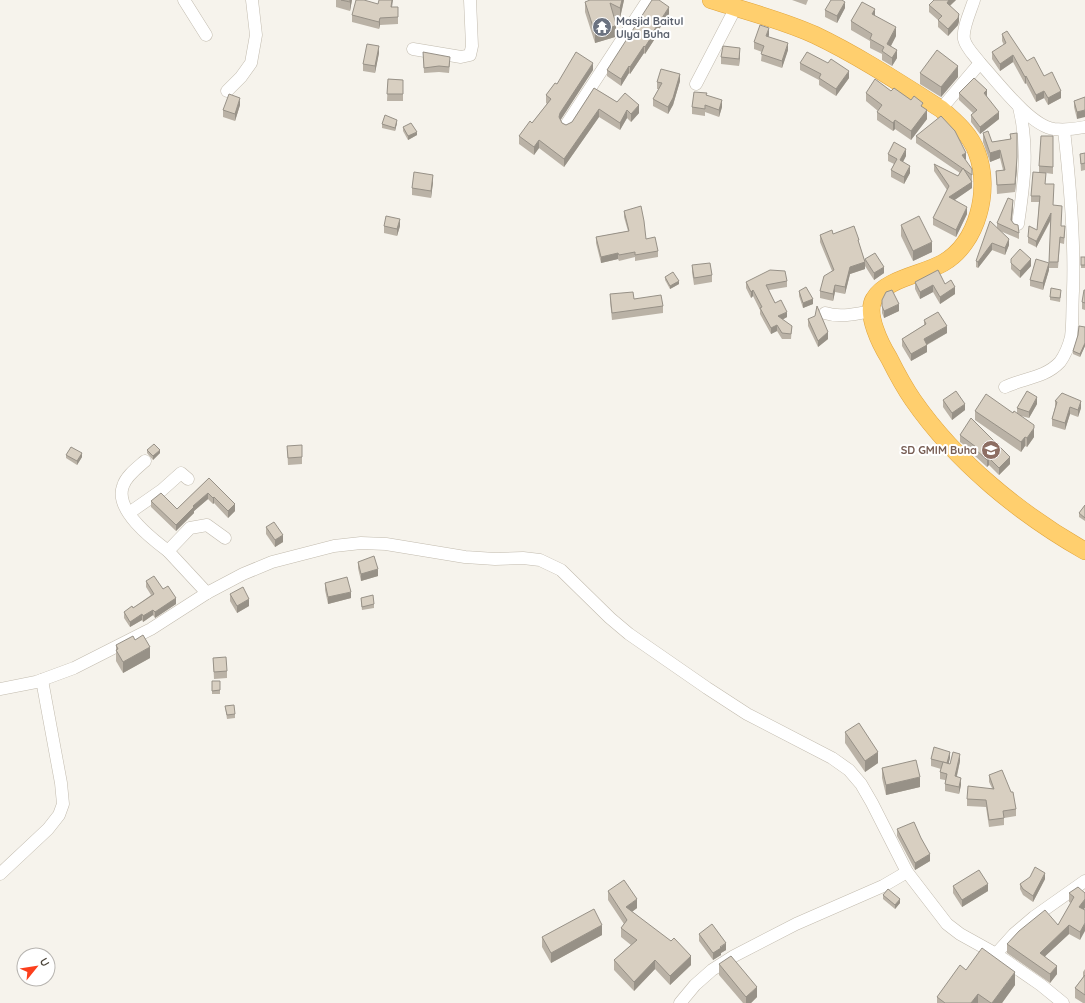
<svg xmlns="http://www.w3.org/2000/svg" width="1085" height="1003" viewBox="0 0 1085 1003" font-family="Quicksand,sans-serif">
<rect width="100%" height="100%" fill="#f6f3ec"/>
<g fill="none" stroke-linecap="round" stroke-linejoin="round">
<defs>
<g id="minor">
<polyline points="184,0 206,35"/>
<path d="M974,0C971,10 962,29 964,39C966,48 975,56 980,63"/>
<polyline points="413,49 461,57 470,55 472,46 470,0"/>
<polyline points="696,84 736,7"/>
<polyline points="227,91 241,77 251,63 256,35 252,0"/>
<path d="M941,109L980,63C997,81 1030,126 1054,129C1064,130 1075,129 1085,127"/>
<polyline points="566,125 648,0"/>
<path d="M1018,224C1024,184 1029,148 1019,107"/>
<path d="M825,313C840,318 855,314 871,311"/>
<path d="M1005,387C1024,378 1045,378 1060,362C1065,355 1069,345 1071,337C1073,322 1072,306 1073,291C1075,237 1070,183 1064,130"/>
<path d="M145,461C137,468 126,476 123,486C114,510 152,539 168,551"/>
<polyline points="129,513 162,490 181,473 188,479"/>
<polyline points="207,593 168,551 190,528 207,525 225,538"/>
<polyline points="0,689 36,682 74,668 151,629 207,593 243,574 272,562 334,546 361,543 386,544 465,557 495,559 523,558 540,560 561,570 610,618 629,634 707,688 747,714 832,758 849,770 861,784 872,803 907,872 947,924 960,934 996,954 1041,985 1063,1003"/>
<polyline points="0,874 48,829 59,815 63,804 61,783 42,680"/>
<polyline points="996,954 1014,934 1034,917 1085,881"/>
<polyline points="680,1003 695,985 712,970 734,956 796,924 883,886 907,872"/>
</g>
<path id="highway" d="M711,0C746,11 782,20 815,35C859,56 900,83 941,109C955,121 971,135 977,153C991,189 978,243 943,263C924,274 885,279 874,299C865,314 881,345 889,358C896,372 904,387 913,400C956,462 1020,514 1085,551"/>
</defs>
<use href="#minor" stroke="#c2bbae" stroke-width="13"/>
<use href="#highway" stroke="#e0a43c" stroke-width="18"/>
<use href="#minor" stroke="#fff" stroke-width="12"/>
<use href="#highway" stroke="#ffcf6e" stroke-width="17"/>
</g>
<g fill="#bab2a6">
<polygon points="336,0 352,0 350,11 336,7"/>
<polygon points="624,0 620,18 614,16 616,34 615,37 595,43 585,12 585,2"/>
<polygon points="792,0 808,0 806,5"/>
<polygon points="956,0 950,6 959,21 958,25 948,36 938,27 938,20 929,12 929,5"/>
<polygon points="378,4 392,7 398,7 398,24 380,25 379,29 352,22 352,15"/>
<polygon points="845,8 837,23 825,17 825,10"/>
<polygon points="669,14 654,37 654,40 645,54 644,53 630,74 629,73 621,86 607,76 607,70"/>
<polygon points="875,16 896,36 891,46 897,58 892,66 882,60 882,54 870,48 870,41 851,30 851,21"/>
<polygon points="1002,34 1027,61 1044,76 1061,98 1048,105 1044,98 1036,102 1026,83 1025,84 1013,62 1000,71 992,59 992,52 1004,45 1002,41"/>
<polygon points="769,35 769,37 788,50 782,68 761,61 762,52 754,49 754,42"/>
<polygon points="423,52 450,63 449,73 439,72 424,73"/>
<polygon points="379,53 375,73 363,71 363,64"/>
<polygon points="740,55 739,66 721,64 721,57"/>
<polygon points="800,63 849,78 836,96 819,85 819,80 800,70"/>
<polygon points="593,70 560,120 562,123 566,125 572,122 594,88 617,102 639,113 631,122 627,118 620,130 599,117 564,167 539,148 534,155 519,144 519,136 532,123 547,104 546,103 546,95 557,84"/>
<polygon points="920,73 958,77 941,97 920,84"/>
<polygon points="388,79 403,80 403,101 387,101"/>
<polygon points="680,81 673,105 668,114 653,106 653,99 659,89 657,89 657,82"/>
<polygon points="891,91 923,108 927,119 911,140 895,129 893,131 877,120 877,112 878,111 866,101 866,93"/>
<polygon points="959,93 987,97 999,119 980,134 971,122 971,115 973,113 959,100"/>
<polygon points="707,95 722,107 719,117 705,112 705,116 692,114 692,107"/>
<polygon points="1085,97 1077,119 1074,107 1074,101"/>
<polygon points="240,105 235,121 223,117 223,110"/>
<polygon points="397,123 395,131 382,128 382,124"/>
<polygon points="403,127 417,135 408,140 403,131"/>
<polygon points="983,133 992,142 1010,139 1010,134 1017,166 1015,192 997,194 996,171 1003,170 1000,158 990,162 983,142"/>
<polygon points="916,136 966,159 965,160 972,175 972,188 954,200 967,214 956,237 933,225 933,218 947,190 934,171 934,164 958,176 960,173 916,143"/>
<polygon points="1053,136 1053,174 1046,173 1045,184 1061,226 1065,232 1064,244 1060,243 1058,268 1049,268 1049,270 1043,290 1030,286 1030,280 1049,262 1051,220 1036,248 1036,247 1028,243 1028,237 1037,230 1039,202 1031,202 1031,196 1039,172 1039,166"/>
<polygon points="1085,153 1085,170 1081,171 1080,154"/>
<polygon points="888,154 906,156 903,162 910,173 904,184 891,177 891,170 894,164 888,161"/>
<polygon points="433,182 431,198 412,195 412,188"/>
<polygon points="1013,206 1012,221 1019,233 1019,239 1000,231 1009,245 1005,255 992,250 978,268 976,267 976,261 997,227 997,223"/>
<polygon points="624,211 646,239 658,251 658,257 635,261 635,257 619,261 618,259 601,263 596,243 596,237 628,231 624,217"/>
<polygon points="901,225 932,252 913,261 901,236"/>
<polygon points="384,226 400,226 397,236 384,233"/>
<polygon points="833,234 859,243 865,262 865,259 884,273 874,280 865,266 865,269 850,274 845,294 835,292 833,301 820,298 820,291 832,271 820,242 820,235"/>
<rect x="1081" y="257" width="4" height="11"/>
<polygon points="1011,259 1031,266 1020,278 1011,269"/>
<polygon points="692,265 712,275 712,282 694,285 692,272"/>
<polygon points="665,277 679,284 670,289 665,280"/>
<polygon points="787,281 787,287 769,290 775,303 787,317 782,320 792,326 791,339 782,339 777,331 771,334 760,314 760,310 753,296 751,298 746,288 746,282"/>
<polygon points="915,282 945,284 955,294 940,304 933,292 920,299 915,289"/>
<polygon points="1085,290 1085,310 1082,309 1082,302"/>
<polygon points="799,291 813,304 803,308 799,296"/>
<polygon points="1061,293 1060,302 1050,300 1050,297"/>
<polygon points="610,294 634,299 663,306 663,313 612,320 610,301"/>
<polygon points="882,300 899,311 884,318 882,313"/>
<polygon points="808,319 828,339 818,347 808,326"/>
<polygon points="924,320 947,333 927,345 927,352 911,361 902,346 902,339 924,325"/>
<polygon points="1085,327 1085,346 1080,357 1073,354 1073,351"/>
<polygon points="943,400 965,410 952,420 943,407"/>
<polygon points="1055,401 1081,408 1078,417 1070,414 1065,430 1052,426 1052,419 1055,407"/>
<polygon points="1037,404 1029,418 1021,416 1034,437 1027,447 1025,446 1021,452 975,420 975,411 1017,413 1017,408"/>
<polygon points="960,435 1010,464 999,475 989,465 987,467 975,456 975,453 960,442"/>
<polygon points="287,446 302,457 302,464 288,465"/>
<polygon points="147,450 160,453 153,460 147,453"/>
<polygon points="66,455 82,457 77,465 66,458"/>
<polygon points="209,478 235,511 228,518 214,503 213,504 208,499 194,511 194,513 176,531 151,507 151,501 177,509"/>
<polygon points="1085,505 1085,521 1079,517 1079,513"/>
<polygon points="266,527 283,542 275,547 266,534"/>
<polygon points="358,562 378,576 361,581 358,568"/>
<polygon points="146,581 163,589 176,604 155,618 153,615 143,622 142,620 130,627 124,618 124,612 133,608 151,595 146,587"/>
<polygon points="325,583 351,598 328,604 325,590"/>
<polygon points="230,594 249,606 237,613 230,601"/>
<polygon points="361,598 374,604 374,608 362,610 361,601"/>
<polygon points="116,645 150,658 123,673 116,661"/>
<polygon points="213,658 227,671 227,678 214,679"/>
<polygon points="212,681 220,690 220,694 212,694"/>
<polygon points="225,706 235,714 235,718 227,719"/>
<polygon points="845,732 878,763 865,772 845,743"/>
<polygon points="950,758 948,764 950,764 960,761 957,776 961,785 959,794 945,791 945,780 940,779 940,772 941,769 931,766 931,759"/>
<polygon points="882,768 920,787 886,795 882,778"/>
<polygon points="989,775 1016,809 1016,816 1004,818 1004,825 989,827 986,807 967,806 967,799 992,788 989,782"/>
<polygon points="897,829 921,838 930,861 915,870 897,836"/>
<polygon points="1045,879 1033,902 1023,895 1020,889 1020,884"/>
<polygon points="953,886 988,891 962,907 953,893"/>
<polygon points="1078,887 1084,909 1080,940 1069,934 1045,956 1057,974 1050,983 1007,953 1007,944 1058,925 1071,903 1069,902 1069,893"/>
<polygon points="608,891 637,908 632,912 691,965 670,985 655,969 634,991 614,970 614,960 631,945 621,937 621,928 624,924 608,900"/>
<polygon points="883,895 900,903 895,909 883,899"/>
<polygon points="699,934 726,950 721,953 721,955 713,960 699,941"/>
<polygon points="602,935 551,963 542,947 542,937"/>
<polygon points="719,964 757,997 751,1003 743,1003 719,975"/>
<polygon points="1085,969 1085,1003 1083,1003 1075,998 1075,988 1083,977 1083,972"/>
<polygon points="966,970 1015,985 1002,1003 937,1003 937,997"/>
</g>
<g fill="#979187">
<polygon points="350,0 352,0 350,11"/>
<polygon points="392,0 393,0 391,14 391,7"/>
<polygon points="622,0 624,0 620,18 620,8"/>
<polygon points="948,0 956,0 948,7 947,3"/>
<polygon points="845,2 845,8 837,23 837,16"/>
<polygon points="669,7 669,14 654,37 654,40 645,54 645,47 653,32"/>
<polygon points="875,9 875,18 872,14"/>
<polygon points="959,14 959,21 958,25 948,36 948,29"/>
<polygon points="380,18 380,25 379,29 379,22"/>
<polygon points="616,24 616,34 615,37 595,43 595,33"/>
<polygon points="896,27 896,36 887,53 887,44"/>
<polygon points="769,28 769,35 766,43 766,36"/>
<polygon points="788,43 788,50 782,68 782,61"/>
<polygon points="379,46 379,53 375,73 375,66"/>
<polygon points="644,46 644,53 630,74 630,67"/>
<polygon points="740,48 740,55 739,66 739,59"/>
<polygon points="897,50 897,58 892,66 892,58"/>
<polygon points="1013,55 1013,62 1000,71 1000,64"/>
<polygon points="593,63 593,70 560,121 559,117 560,113"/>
<polygon points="629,66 629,73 621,86 621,79"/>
<polygon points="958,66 958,77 941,97 941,87"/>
<polygon points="849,71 849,78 836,96 836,89"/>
<polygon points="680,74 680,81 673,105 668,114 668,107"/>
<polygon points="1026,76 1026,83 1025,84 1025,77"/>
<polygon points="987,90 987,97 984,100 984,93"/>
<polygon points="1044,91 1044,98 1036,102 1036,95"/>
<polygon points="1061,91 1061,98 1048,105 1048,98"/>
<polygon points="240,98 240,105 235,121 235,114"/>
<polygon points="722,100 722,107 719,117 719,110"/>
<polygon points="639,105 639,113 631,122 631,114"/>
<polygon points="599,109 599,117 564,167 564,159"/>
<polygon points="627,110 627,118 620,130 620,123"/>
<polygon points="927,110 927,119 911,140 911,131"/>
<polygon points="1085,110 1085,117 1077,119 1077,112"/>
<polygon points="999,112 999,119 980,134 980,127"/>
<polygon points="397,120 397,123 395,131 395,128"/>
<polygon points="895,120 895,129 893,131 893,123"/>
<polygon points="417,132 417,135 408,140 408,136"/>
<polygon points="539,140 539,148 534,155 534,147"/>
<polygon points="906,149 906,156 900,167 900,160"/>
<polygon points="1000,150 1000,158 990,162 990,153"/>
<polygon points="966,153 966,159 962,161 962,155"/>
<polygon points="1017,157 1017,166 1015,192 1015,184"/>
<polygon points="910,166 910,173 904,184 904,177"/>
<polygon points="433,175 433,182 431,198 431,191"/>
<polygon points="972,182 972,188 949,204 949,197"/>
<polygon points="1013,200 1013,206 1011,226 1011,220"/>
<polygon points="967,207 967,214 956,237 956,230"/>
<polygon points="1051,213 1051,219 1036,248 1036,242"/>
<polygon points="400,219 400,226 397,236 397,229"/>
<polygon points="1009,239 1009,245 1005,255 1005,248"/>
<polygon points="932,242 932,252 913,261 913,251"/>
<polygon points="992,243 992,250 978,268 978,262"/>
<polygon points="618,253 618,259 601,263 601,257"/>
<polygon points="1031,259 1031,266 1020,278 1020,271"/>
<polygon points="865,262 865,269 850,274 845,294 845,287 850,267"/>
<polygon points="1049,263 1049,270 1043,290 1043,283"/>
<polygon points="884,267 884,273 874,280 874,273"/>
<polygon points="679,281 679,284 670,289 670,286"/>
<polygon points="835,285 835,292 833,301 833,294"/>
<polygon points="933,285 933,292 920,299 920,292"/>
<polygon points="955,287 955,294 940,304 940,297"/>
<polygon points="753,290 753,296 751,298 751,292"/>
<polygon points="813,299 813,304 803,308 803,303"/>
<polygon points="899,304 899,311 884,318 884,311"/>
<polygon points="787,312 787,317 778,322 778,316"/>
<polygon points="777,325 777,331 771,334 771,328"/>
<polygon points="947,326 947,333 924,346 924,339"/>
<polygon points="828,332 828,339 818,347 818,341"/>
<polygon points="1085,343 1085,346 1080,357 1080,354"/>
<polygon points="927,345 927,352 911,361 911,354"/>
<polygon points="1037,397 1037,404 1029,418 1029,412"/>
<polygon points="1081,401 1081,408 1078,417 1078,410"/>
<polygon points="965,404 965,410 952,420 952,413"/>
<polygon points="1070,407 1070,414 1065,430 1065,423"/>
<polygon points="1034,428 1034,437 1027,447 1027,438"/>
<polygon points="1025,437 1025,446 1021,452 1021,442"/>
<polygon points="160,450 160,453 153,460 153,456"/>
<polygon points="82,453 82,457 77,465 77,461"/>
<polygon points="1010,457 1010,464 999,475 999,468"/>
<polygon points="989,458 989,465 987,467 987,460"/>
<polygon points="208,493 208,499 194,511 194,513 176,531 176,525 193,506"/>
<polygon points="214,497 214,503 213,504 213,498"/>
<polygon points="235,504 235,511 228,518 228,511"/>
<polygon points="283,535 283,542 275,547 275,540"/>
<polygon points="378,569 378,576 361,581 361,574"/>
<polygon points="351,592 351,598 328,604 328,597"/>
<polygon points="176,598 176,604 155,618 155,612"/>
<polygon points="249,599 249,606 237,613 237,606"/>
<polygon points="153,610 153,615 143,622 143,616"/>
<polygon points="142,614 142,620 130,627 130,622"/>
<polygon points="150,647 150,658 123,673 123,662"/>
<polygon points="878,752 878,763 865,772 865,761"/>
<polygon points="950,752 950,758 947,770 947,763"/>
<polygon points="960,754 960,761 955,783 955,776"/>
<polygon points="920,777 920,787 886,795 886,785"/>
<polygon points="961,778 961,785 959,794 959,787"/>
<polygon points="930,854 930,861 915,870 915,863"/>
<polygon points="1045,873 1045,879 1033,902 1033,896"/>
<polygon points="988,884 988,891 962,907 962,900"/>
<polygon points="637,899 637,908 626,916 626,907"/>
<polygon points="900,899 900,903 895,909 895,905"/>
<polygon points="1085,899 1085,908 1079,915 1079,907"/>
<polygon points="1085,923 1085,931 1080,940 1080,932"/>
<polygon points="602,925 602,935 551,963 551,953"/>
<polygon points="1069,925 1069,934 1040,961 1040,953"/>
<polygon points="726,943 726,950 721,953 721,955 713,960 713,953"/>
<polygon points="691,956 691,965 670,985 670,976"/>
<polygon points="655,960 655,969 634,991 634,982"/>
<polygon points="1057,966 1057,974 1050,983 1050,974"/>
<polygon points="1015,972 1015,985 1002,1003 992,1003"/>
<polygon points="757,987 757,997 751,1003 746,1003 746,997"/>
<polygon points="978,994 978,1003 971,1003"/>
</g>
<g fill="#d8cfc1" stroke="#979187">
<polygon points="341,0 350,0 350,2"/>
<polygon points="356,0 364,0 378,4 379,0 392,0 391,7 398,7 398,17 380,18 379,22 352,15"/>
<polygon points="590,0 622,0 620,8 610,3 616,24 615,26 595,33 585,2"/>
<polygon points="652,0 659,0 669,7 653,32 654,33 645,47 644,46 630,67 629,66 621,79 607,70"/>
<polygon points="831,0 842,0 845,2 837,16 825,10"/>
<polygon points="934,0 949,0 947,3 959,14 958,18 948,29 938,20 942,16 929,5"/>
<polygon points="862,2 875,9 872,14 896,27 887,44 897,50 892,58 882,51 884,47 870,39 872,34 851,21"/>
<polygon points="760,25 769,28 766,36 788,43 782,61 761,54 764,46 754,42"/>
<polygon points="1007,31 1027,61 1034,57 1044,76 1052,72 1061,91 1048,98 1044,91 1036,95 1026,76 1025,77 1013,55 1000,64 992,52 1006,43 1002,34"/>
<polygon points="367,44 379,46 375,66 363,64"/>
<polygon points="723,46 740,48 739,59 721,57"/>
<polygon points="937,50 958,66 941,87 920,73"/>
<polygon points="423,52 450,57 449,67 439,66 424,68"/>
<polygon points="576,52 593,63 560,113 559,117 562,123 566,125 572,122 594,88 617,102 625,93 639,105 631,114 627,110 620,123 599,109 564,159 539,140 534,147 519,136 530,121 532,123 551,99 546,95 555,83 557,84"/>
<polygon points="807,52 828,63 831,59 849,71 836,89 819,78 821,74 800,63"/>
<polygon points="661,69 680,74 673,98 668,107 653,99 662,83 657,82"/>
<polygon points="974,78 987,90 984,93 999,112 980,127 971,115 977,110 959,93"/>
<polygon points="388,79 403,80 403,94 387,94"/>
<polygon points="875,79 891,91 894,88 911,100 914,96 923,103 921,106 927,110 911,131 895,120 893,123 877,112 882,105 866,93"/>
<polygon points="694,92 707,93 706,95 722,100 719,110 705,105 705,109 692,107"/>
<polygon points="229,94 240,98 235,114 223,110"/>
<polygon points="1085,97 1085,110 1077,112 1074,101"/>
<polygon points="385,115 397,120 395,128 382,124"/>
<polygon points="941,116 955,131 966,153 962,155 972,169 972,175 916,136"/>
<polygon points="411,123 417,132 408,136 403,127"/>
<polygon points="988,131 992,142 1011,139 1010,134 1017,133 1017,157 1015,184 997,185 996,171 1005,170 1000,150 990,153 983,133"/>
<polygon points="1041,136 1053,136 1053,167 1039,166"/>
<polygon points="894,142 906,149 900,160 910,166 904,177 891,170 897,159 888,154"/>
<polygon points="1085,153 1085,163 1081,164 1080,154"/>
<polygon points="934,164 958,176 963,168 972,182 949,197 967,207 956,230 933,218 949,186"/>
<polygon points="414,172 433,175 431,191 412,188"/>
<polygon points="1033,172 1046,173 1045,184 1054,184 1053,205 1062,206 1061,226 1065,226 1064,238 1060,237 1058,262 1049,262 1051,213 1036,242 1036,241 1028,237 1029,226 1037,230 1040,196 1031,196"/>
<polygon points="1008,198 1013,200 1011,220 1014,224 1018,225 1019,233 997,223"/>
<polygon points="641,206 644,221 646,239 655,237 658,251 635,255 635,252 619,255 618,253 601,257 596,237 629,231 624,211"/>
<polygon points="386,216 400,219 397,229 384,226"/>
<polygon points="919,216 932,242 913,251 901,225"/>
<polygon points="990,221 1009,239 1005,248 992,243 978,262 976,261"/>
<polygon points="854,226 859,240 858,240 865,262 850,267 845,287 835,285 833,294 820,291 824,276 834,270 820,235 832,230 833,234"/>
<polygon points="1020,249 1031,259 1020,271 1011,263 1011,259"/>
<polygon points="875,253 884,267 874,273 865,259"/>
<rect x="1081" y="257" width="4" height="8"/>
<polygon points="1036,259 1049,263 1043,283 1030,280"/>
<polygon points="710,263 712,275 694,278 692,265"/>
<polygon points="770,270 785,271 787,281 766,285 775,303 781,300 787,312 778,316 792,326 791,334 782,333 777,325 771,328 760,308 762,307 753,290 751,292 746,282"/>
<polygon points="938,270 945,284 951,280 955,287 940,297 933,285 920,292 915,282"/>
<polygon points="673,272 679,281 670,286 665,277"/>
<polygon points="806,287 813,299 803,303 799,291"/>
<polygon points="1051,288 1061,290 1060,298 1050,297"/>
<polygon points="892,290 899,304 884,311 882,306 882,300 886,292"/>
<polygon points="1084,290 1085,290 1085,303 1082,302"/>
<polygon points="633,292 634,299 661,295 663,306 612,313 610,294"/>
<polygon points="817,306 828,332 818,341 808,319 815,316"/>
<polygon points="938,312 947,326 924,339 927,345 911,354 902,339 926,324 924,320"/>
<polygon points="1079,326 1085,327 1085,343 1080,354 1073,351 1078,335"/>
<polygon points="956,391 965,404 952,413 943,400"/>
<polygon points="1027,391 1037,397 1029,412 1017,408"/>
<polygon points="1062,393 1081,401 1078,410 1070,407 1065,423 1052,419 1057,402 1055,401"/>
<polygon points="986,394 1013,413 1014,411 1034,425 1034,428 1027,438 1025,437 1021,442 975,411"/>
<polygon points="971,418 1010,457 999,468 989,458 987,460 975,449 976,447 960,435"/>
<polygon points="154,444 160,450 153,456 147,450"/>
<polygon points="302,445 302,457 288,458 287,446"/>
<polygon points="71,447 82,453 77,461 66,455"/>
<polygon points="209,478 235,504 228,511 214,497 213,498 208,493 193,506 194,507 176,525 151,501 161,493 177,509"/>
<polygon points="1085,505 1085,518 1079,513"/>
<polygon points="274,522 283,535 275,540 266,527"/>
<polygon points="374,556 378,569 361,574 358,562"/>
<polygon points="154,576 163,589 168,586 176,598 155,612 153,610 143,616 142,614 130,622 124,612 132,606 133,608 154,594 146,581"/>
<polygon points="347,577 351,592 328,597 325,583"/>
<polygon points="243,587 249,599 237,606 230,594"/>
<polygon points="373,595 374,604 362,607 361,598"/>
<polygon points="143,635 150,647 123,662 116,650 118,649 116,645 133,636 135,640"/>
<polygon points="226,657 227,671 214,672 213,658"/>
<polygon points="212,681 220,681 220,690 212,691"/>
<polygon points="234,705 235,714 227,715 225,706"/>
<polygon points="859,723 878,752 865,761 845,732"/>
<polygon points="934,747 950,752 947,763 931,759"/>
<polygon points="953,752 960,754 955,776 961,778 959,787 945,784 947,774 940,772 943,762 950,764"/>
<polygon points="916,760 920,777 886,785 882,768"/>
<polygon points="1002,770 1011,792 1013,792 1016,809 1003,811 1004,818 989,820 986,800 967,799 968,786 994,789 989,775"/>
<polygon points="914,822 921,838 930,854 915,863 897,829"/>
<polygon points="1035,867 1045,873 1033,896 1023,889 1020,884 1030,877"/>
<polygon points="979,870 988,884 962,900 953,886"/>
<polygon points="624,880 637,899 626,907 671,941 674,938 691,956 670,976 655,960 634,982 614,960 637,940 621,928 627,920 608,891"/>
<polygon points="1078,887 1085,893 1085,899 1079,907 1085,910 1085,923 1080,932 1069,925 1040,953 1057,966 1050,974 1007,944 1019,931 1045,910 1058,925 1074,897 1069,893"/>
<polygon points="888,889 900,899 895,905 883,895"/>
<polygon points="594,909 602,925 551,953 542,937"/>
<polygon points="712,924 726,943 720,947 721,948 713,953 699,934"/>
<polygon points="982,948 1015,972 992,1003 991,1003 978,994 971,1003 945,1003 937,997 960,965 966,970"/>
<polygon points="731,956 757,987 746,997 719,964"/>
<polygon points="1085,975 1085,995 1075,988"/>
</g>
<defs>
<symbol id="temple-disc" viewBox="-11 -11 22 22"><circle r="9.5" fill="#6b7280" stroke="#fff"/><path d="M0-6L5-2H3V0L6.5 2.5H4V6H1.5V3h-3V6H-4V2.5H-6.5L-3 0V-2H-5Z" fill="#fff"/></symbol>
<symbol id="school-disc" viewBox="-11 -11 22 22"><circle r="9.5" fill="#8d6e63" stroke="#fff"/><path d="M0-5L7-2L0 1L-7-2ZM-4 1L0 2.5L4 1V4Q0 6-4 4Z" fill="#fff"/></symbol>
</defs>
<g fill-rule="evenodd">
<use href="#temple-disc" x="591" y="16" width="22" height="22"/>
<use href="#school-disc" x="980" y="439" width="22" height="22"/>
</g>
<g text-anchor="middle" stroke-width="4" stroke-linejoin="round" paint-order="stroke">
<g font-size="11" font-weight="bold" fill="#5b616d" stroke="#fff" text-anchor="start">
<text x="616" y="25">Masjid Baitul<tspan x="616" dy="13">Ulya Buha</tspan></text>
</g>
<g font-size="11" font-weight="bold" fill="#785e54" stroke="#fff" text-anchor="end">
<text x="977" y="454">SD GMIM Buha</text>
</g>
</g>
<g transform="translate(36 967) rotate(60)"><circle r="19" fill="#ffffff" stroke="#b7b4b0"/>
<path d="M0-3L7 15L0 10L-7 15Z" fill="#fc3f1d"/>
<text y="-6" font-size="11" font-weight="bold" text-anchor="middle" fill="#4b4439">U</text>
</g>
</svg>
